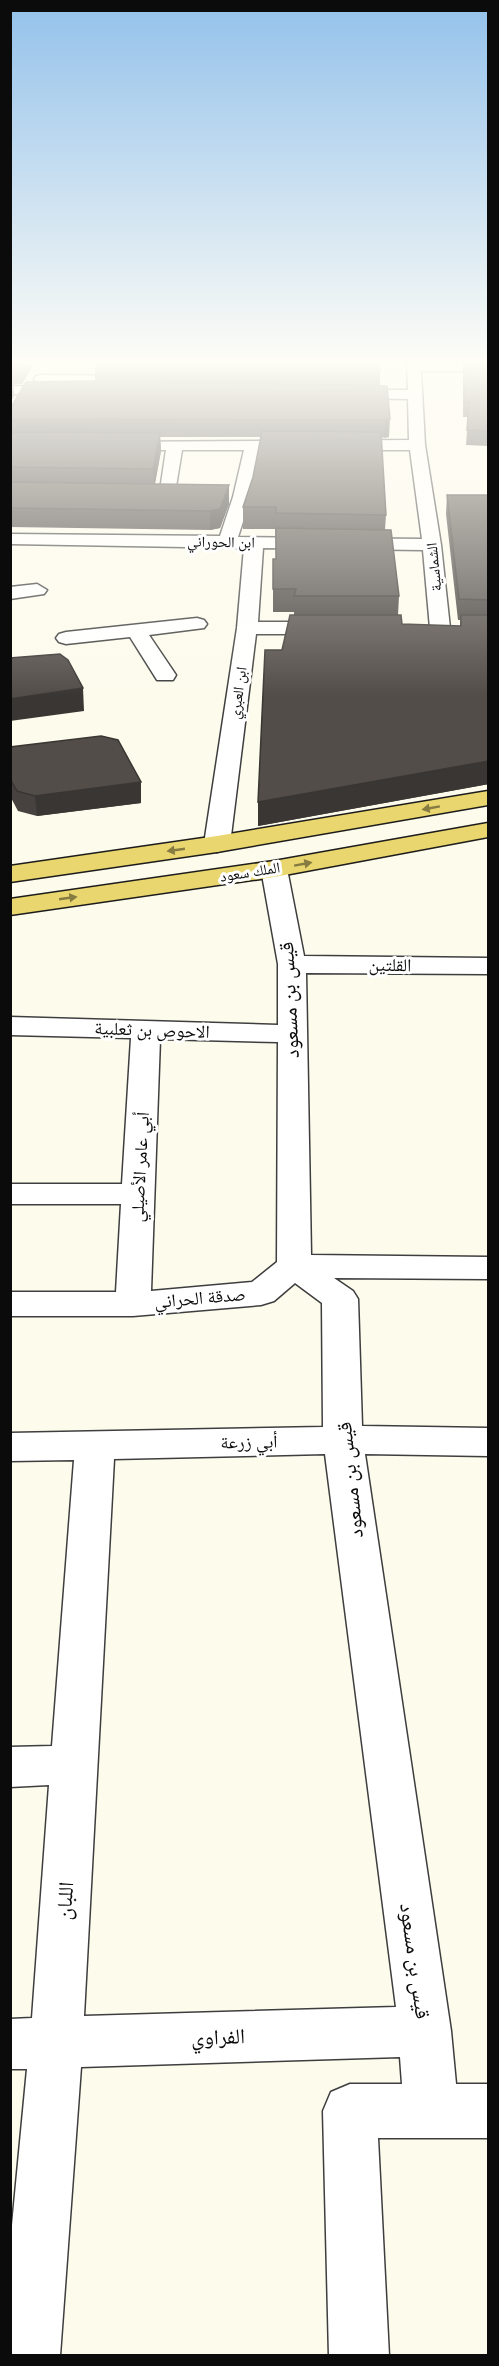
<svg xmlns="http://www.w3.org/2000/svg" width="499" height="2366" viewBox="0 0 499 2366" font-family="'PT Serif','Noto Naskh Arabic',serif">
<rect width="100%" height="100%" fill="#fdfbec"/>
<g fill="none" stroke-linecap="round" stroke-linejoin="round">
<defs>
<g id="minor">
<path d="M407,364H488V371H421L425,445L441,545L450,628L447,632H433L430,628L423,550L263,548L258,622H332L339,624L342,628L339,632L332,634H256L230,844L226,849L217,852L208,849L204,844L237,628L244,548L10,544V534L220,536L233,497L244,450H182L174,499L135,500L129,499L126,495L129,491L160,490L166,450H116L110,448L108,445L110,442L409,440L408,399L342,398L335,394L342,390H408ZM260,450H410L422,539L238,537L251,497Z"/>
<polygon points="41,375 139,376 146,380 139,384 36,382 34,379 36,376"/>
<polygon points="10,386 66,387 73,391 66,395 10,394"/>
<polygon points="37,584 47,590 44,594 10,599 10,587"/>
<polygon points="197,618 204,620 207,624 204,628 149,635 176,675 173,680 157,680 130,637 66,644 59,642 56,638 59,634 66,632"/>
<path d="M274,861L283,864L287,869L304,956L488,958V974L306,973L311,1255L488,1257V1279L334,1278L353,1291L358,1299L362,1426L488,1428V1456L365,1454L451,2031L456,2084H488V2138H378L389,2356H329L323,2111L331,2092L350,2084H402L400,2057L81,2067L60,2356H10V2246L27,2069H10V2019L32,2018L49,1785L10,1787V1747L52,1746L74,1460L10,1461V1433L323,1427L322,1303L295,1283L274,1301L261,1305L133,1316H10V1292H116L121,1204H10V1184H122L131,1038L10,1035V1017L278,1025V964L261,869L265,864ZM160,1039L278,1042L277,1262L252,1282L151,1291ZM325,1454L396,2007L84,2016L114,1459Z"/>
</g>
<g id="major">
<polygon points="488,791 488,805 217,852 10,882 10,866 217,836"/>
<polygon points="488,823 488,837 274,877 10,915 10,899 274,861"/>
</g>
</defs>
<use href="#minor" stroke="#3e3e3e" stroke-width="3"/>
<use href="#major" stroke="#1c1c1c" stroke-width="3"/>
<use href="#minor" fill="#fff" fill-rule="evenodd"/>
<use href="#major" fill="#ead66e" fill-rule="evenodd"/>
</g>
<g fill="#47423f">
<polygon points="10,364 34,364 22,384 13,384 14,396 10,402"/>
<polygon points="463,364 489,364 489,446 466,445 468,417 463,417"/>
<polygon points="95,368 380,371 380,386 389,437 381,438 386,515 385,530 399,596 398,615 402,624 460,626 460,620 458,620 446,514 447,495 489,495 489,784 258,826 282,650 294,615 294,612 273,612 273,559 276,559 275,529 243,529 243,507 253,477 261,437 160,437 161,451 155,484 229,504 220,528 210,530 10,527 10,409 95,381"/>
<polygon points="10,747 141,803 37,816 18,811 10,796"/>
</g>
<g fill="#3a3633">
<polygon points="23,364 34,364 22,384 21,367"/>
<polygon points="13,380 14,396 10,402 10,383"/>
<polygon points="390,419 389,437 384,438 385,420"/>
<polygon points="160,433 161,451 154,488 153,469"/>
<polygon points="229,485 229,504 220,528 210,530 210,511"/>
<polygon points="83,688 84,711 10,721 10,699"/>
<polygon points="489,761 489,784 258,826 258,802"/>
<polygon points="141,782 141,803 37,816 35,796"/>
</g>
<g fill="#534d49" stroke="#3a3633" stroke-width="1.5">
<polygon points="10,364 23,364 21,367 10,368"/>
<polygon points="96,364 380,364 380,371 95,368"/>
<polygon points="464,364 489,364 489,431 467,430 469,402 464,402"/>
<polygon points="90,381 387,386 390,419 385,420 10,419 10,409 26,382"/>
<polygon points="262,431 381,432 386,515 276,513 276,507 243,507 253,477"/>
<polygon points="10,432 160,433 153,469 10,467"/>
<polygon points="10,482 229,485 220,509 210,511 10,508"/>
<polygon points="447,495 489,495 489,600 459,599"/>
<polygon points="276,528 391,530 399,596 294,596 296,589 273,589 273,559 276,559"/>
<polygon points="290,615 401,615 402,624 461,626 461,615 489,615 489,761 258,802 265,650 282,650"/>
<polygon points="60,654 68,660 83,688 10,699 10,658"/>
<polygon points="101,736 118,740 141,782 35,796 17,791 10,779 10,747"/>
</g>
<defs><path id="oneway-solid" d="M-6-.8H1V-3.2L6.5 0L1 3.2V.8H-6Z" transform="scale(1.5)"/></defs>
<g fill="#867b41">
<use href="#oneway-solid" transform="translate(431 808) rotate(170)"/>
<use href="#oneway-solid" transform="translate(176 850) rotate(172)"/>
<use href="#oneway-solid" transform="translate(303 864) rotate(-10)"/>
<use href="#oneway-solid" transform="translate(68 898) rotate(-8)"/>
</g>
<linearGradient id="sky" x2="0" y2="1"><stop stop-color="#93c1eb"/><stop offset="0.52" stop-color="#fefdf6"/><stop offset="1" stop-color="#fefdf6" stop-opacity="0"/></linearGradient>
<rect width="499" height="696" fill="url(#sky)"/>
<g text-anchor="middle" stroke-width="6" stroke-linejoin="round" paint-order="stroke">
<g font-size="15" fill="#0b0b0b" stroke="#fff">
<text transform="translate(221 542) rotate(1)" y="5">ابن الحوراني</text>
<text transform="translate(434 567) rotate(-96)" y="5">الشماسية</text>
<text transform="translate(238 693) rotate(-82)" y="5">ابن العبري</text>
<text transform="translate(250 872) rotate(-9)" y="5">الملك سعود</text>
</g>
<g font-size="18" fill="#0b0b0b" stroke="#fff">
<text transform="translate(390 965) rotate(1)" y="6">القلتين</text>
<text transform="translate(152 1030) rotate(2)" y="6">الاحوص بن ثعلبية</text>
<text transform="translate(140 1167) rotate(-87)" y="6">أبي عامر الأصيلي</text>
<text transform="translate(200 1298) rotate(-5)" y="6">صدقة الحراني</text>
<text transform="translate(249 1442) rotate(-1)" y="6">أبي زرعة</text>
</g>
<g font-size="21" fill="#0b0b0b" stroke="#fff">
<text transform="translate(289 1000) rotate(-93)" y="7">قيس بن مسعود</text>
<text transform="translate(350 1480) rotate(-96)" y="7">قيس بن مسعود</text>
<text transform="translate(65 1901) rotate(-86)" y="7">اللبان</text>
<text transform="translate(415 1961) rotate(82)" y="7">قيس بن مسعود</text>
<text transform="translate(218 2037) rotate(-2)" y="7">الفراوي</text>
</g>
</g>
<rect width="499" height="2366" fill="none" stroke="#0b0b0b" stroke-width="24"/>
</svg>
